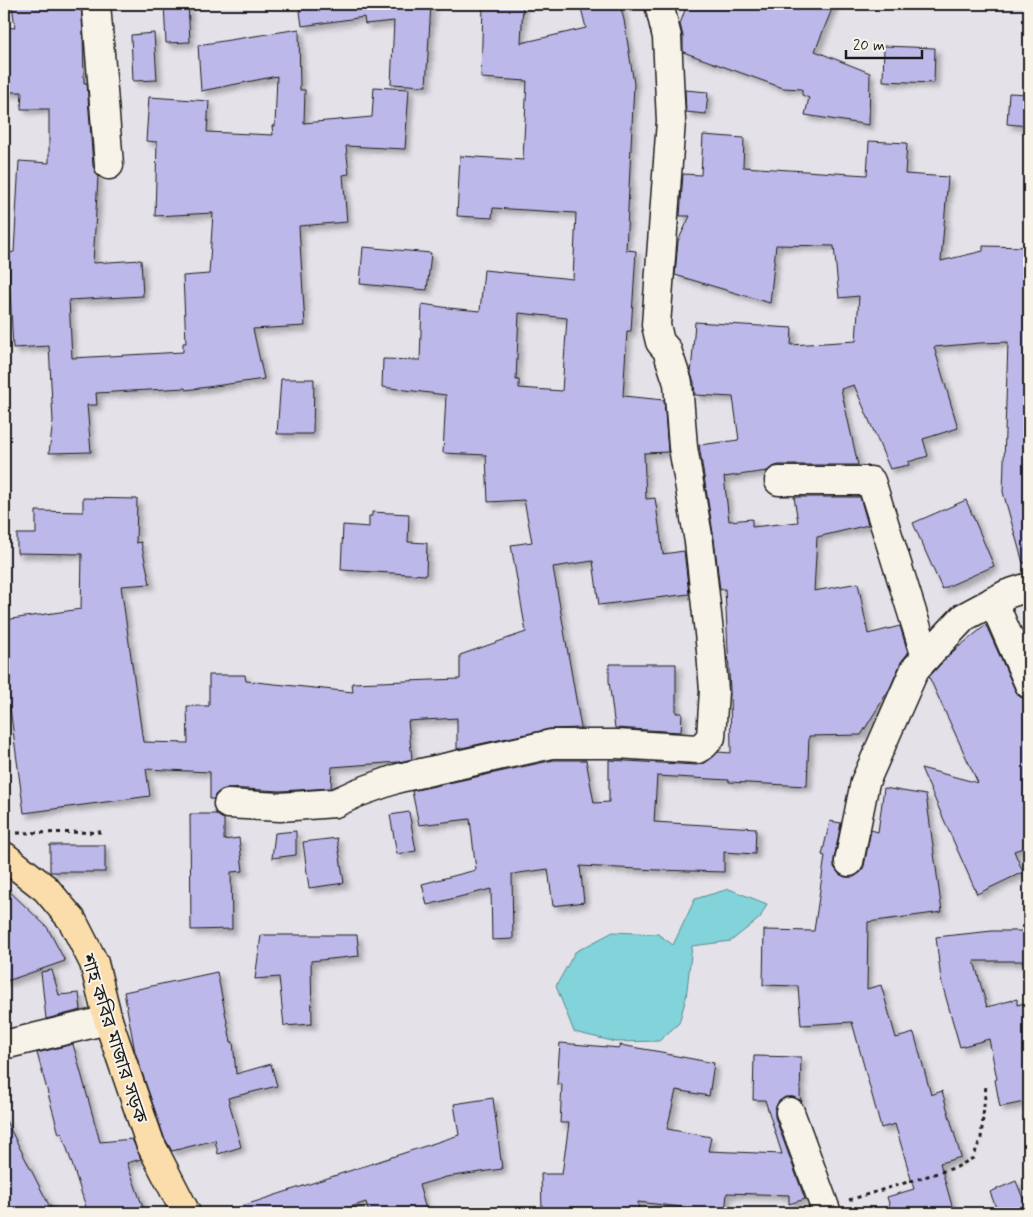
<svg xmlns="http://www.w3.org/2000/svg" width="1033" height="1217" viewBox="0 0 1033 1217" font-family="Mynerve,'Noto Sans Bengali',sans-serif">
<defs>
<filter id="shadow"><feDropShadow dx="4.5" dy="4.5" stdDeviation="2.5" flood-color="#0004"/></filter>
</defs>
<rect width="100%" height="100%" fill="#e5e1e9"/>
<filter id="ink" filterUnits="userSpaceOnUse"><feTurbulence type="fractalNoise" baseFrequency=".02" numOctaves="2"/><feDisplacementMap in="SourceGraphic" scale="10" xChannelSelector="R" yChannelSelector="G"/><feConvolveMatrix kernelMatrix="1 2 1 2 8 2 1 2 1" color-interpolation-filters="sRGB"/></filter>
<g filter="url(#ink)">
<polygon fill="#82d3da" stroke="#598a8e" points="729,889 767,904 760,918 731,941 692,946 686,998 679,1023 659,1041 616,1042 574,1032 556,986 575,952 613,932 658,934 673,945 695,899"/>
<g fill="#bcb8ea" stroke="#1c1c1c" fill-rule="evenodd" filter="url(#shadow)">
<polygon points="12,4 81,4 83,34 84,83 87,83 93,166 96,173 98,176 93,263 141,260 143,296 69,300 72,358 183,352 183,343 186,343 183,276 209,274 213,213 155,216 157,142 146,141 149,97 209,101 207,132 273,135 272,126 275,126 277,76 201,91 198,45 299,29 300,90 305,90 304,123 372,117 374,87 409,89 405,149 346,146 349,174 343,175 347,222 299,226 305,326 253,329 264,379 186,390 185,388 96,393 97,405 87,405 91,452 49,453 53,421 49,346 13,348 8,253 14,252 19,161 49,163 49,109 21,109 22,92 4,92 4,27 15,28"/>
<polygon points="164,4 188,4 190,42 166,43"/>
<polygon points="299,4 431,4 426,86 391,84 394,21 365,24 364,17 302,26"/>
<path d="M483,4H523L521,43L586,28L580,4H620L624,20L634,84L626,250L636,251L631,331H627L623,396L664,400L668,452L644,453L646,499L655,498L663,554L684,551L689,594L599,605L593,561L553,567L581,728L549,729L457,749V718L408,721L412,759L399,762L332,767L331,788L280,791L228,788L221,790L215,795L214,799H210V772L146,769L150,796L24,813L10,708L4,709V620L81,609L82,554L17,553V534H36V511L83,512V498L137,499L136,543L141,542L150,584L121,586L143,742L188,743L187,706H209V675H245L246,681L353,692L352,683L460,679V655L526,632L511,545L532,542L524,500L488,502L486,455L443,453L446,395L382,387L383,359L420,360L422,304L449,308L480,311L484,270L573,279L576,213L493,208L492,218L457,216L460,156L523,160V158L527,81L481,78ZM519,313L567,318L562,391L519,388V380H516Z"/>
<polygon points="687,4 773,4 792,10 795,4 834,4 815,51 870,73 869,125 805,115 809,98 802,95 802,89 783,88 683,52 683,36 680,24"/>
<polygon points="154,33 157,80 133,81 131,35"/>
<polygon points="884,46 935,48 934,83 883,81"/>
<polygon points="685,90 708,92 706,114 686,112"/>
<polygon points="1009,93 1029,94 1029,126 1007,124"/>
<polygon points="703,135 744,138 743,167 867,175 869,141 907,143 905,174 948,177 941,261 983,251 983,246 1029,247 1029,337 1026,432 1029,431 1029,562 1023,563 1003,492 1008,342 980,343 934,347 958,428 923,439 928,456 908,462 909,465 890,469 854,385 841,389 858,465 779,465 772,467 767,471 724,477 729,521 752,519 752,527 798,522 794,497 860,497 868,525 817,537 814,591 858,583 868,634 900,626 908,653 901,662 890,688 861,735 809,736 807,786 729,782 729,780 657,776 654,822 756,828 755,854 724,852 724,872 658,870 580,866 584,902 553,906 548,869 512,874 513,939 492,940 491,889 427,905 422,884 476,870 470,819 419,825 412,791 554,760 586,760 594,803 609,802 609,760 696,765 705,763 712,758 718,752 731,753 730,690 725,589 720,590 714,539 699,445 739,440 733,397 695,395 694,382 691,374 695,322 792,328 791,345 856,341 859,296 839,298 834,246 776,245 770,303 675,275 678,241 690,216 680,216 683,174 701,175"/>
<polygon points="363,247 431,253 427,290 360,284"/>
<polygon points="281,379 314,379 313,434 277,434"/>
<polygon points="966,500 994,566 942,589 913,523"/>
<polygon points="372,512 409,514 408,542 427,543 426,575 341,570 343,525 369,527 369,516 372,516"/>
<polygon points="986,625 1015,690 1020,697 1027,699 1029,704 1029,846 1014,851 1023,872 977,894 921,768 978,783 929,677 950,654"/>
<polygon points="609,664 676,664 676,713 682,713 681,732 615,728 609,681"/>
<polygon points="884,788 926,795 942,912 868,922 867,989 881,985 896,1038 914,1033 931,1095 942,1091 961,1157 940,1163 954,1213 892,1213 887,1197 914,1189 895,1124 881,1128 852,1022 801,1025 798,986 763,985 764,930 814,931 825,856 822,855 830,821 841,823 834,859 834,867 839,874 845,877 854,877 861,872 864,866 871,830 878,832"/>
<polygon points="409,812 416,851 397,854 390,815"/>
<polygon points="190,814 216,814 220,817 224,819 224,840 239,838 243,871 231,872 232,929 191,930"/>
<polygon points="296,831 296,855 272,858 275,833"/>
<polygon points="337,838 344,883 309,888 303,842"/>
<rect x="50" y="845" width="55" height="27"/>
<polygon points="4,886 47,927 65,961 4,982"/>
<polygon points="992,931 1029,931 1029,961 974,961 987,1007 1017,999 1017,1005 1029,1002 1029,1101 1000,1107 995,1080 997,1079 989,1039 960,1047 941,980 936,937"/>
<polygon points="261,935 357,935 359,956 311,961 312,1024 284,1026 279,977 255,979"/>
<polygon points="52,970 59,995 79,993 81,1010 46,1019 41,972"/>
<polygon points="217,972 231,1042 233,1042 236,1074 271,1064 277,1086 228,1098 241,1147 218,1154 215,1140 172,1151 164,1137 135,1052 124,992"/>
<polygon points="560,1043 620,1048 620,1045 667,1053 666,1054 714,1063 709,1096 676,1090 667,1129 711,1137 708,1151 782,1154 765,1100 753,1100 754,1056 801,1057 800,1097 802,1102 800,1100 793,1097 785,1097 778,1102 775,1110 775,1117 805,1199 789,1204 789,1195 727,1193 725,1213 689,1213 690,1208 638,1202 639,1213 618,1213 618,1208 562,1208 562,1210 542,1211 541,1174 562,1174 569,1123 560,1123 562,1084 557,1084"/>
<polygon points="73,1044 100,1142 132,1139 141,1159 127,1163 145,1213 88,1213 62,1133 59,1134 37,1053"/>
<polygon points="493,1098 502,1169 446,1177 419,1185 427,1213 369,1213 366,1202 332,1213 234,1213 233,1209 459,1135 454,1104"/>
<polygon points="4,1117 53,1213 4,1213"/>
<polygon points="1016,1181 1029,1213 998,1213 990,1192"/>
</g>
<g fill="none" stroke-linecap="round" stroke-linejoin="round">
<defs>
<g id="minor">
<polyline points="96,4 109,165"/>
<polyline points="779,481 871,481 926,657"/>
<polyline points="993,601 1029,684"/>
<polyline points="228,804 280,807 335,803 357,793 399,778 552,744 617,744 697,749 704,745 711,737 714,691 711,651 699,542 683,447 678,383 667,350 660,342 656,325 671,121 667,37 659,4"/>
<polyline points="849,862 865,782 915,669 964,617 1007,594 1029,587"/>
<polyline points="4,1045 108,1020"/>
<polyline points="790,1112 827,1213"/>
</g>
<polyline id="major" points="4,856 46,889 72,920 94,963 108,1020 150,1143 186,1213"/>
</defs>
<use href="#minor" stroke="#1c1c1c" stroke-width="31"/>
<use href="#major" stroke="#1c1c1c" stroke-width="31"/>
<g stroke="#1c1c1c" stroke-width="3" stroke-dasharray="4 4" stroke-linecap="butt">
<polyline points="17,833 104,832"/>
<polyline points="849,1200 957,1167 973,1158 981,1138 986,1085"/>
</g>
<use href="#minor" stroke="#f7f3e8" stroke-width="28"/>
<use href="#major" stroke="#fbddab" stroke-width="28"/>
</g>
</g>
<g text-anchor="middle" stroke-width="4" stroke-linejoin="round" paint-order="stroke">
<g font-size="19" fill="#1c1c1c" stroke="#f7f3e8">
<text transform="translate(115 1038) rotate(72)" y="7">শাহ কবির মাজার সড়ক</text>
</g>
</g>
<rect width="1033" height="1217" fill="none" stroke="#f7f3e8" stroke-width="20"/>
<rect x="10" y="10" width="1013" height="1197" fill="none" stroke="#1c1c1c" stroke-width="2" filter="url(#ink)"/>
<path d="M846 50v8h76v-8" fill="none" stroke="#1c1c1c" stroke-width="2.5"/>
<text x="853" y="50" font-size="15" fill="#1c1c1c" stroke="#f7f3e8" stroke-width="4" paint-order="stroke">20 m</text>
</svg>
